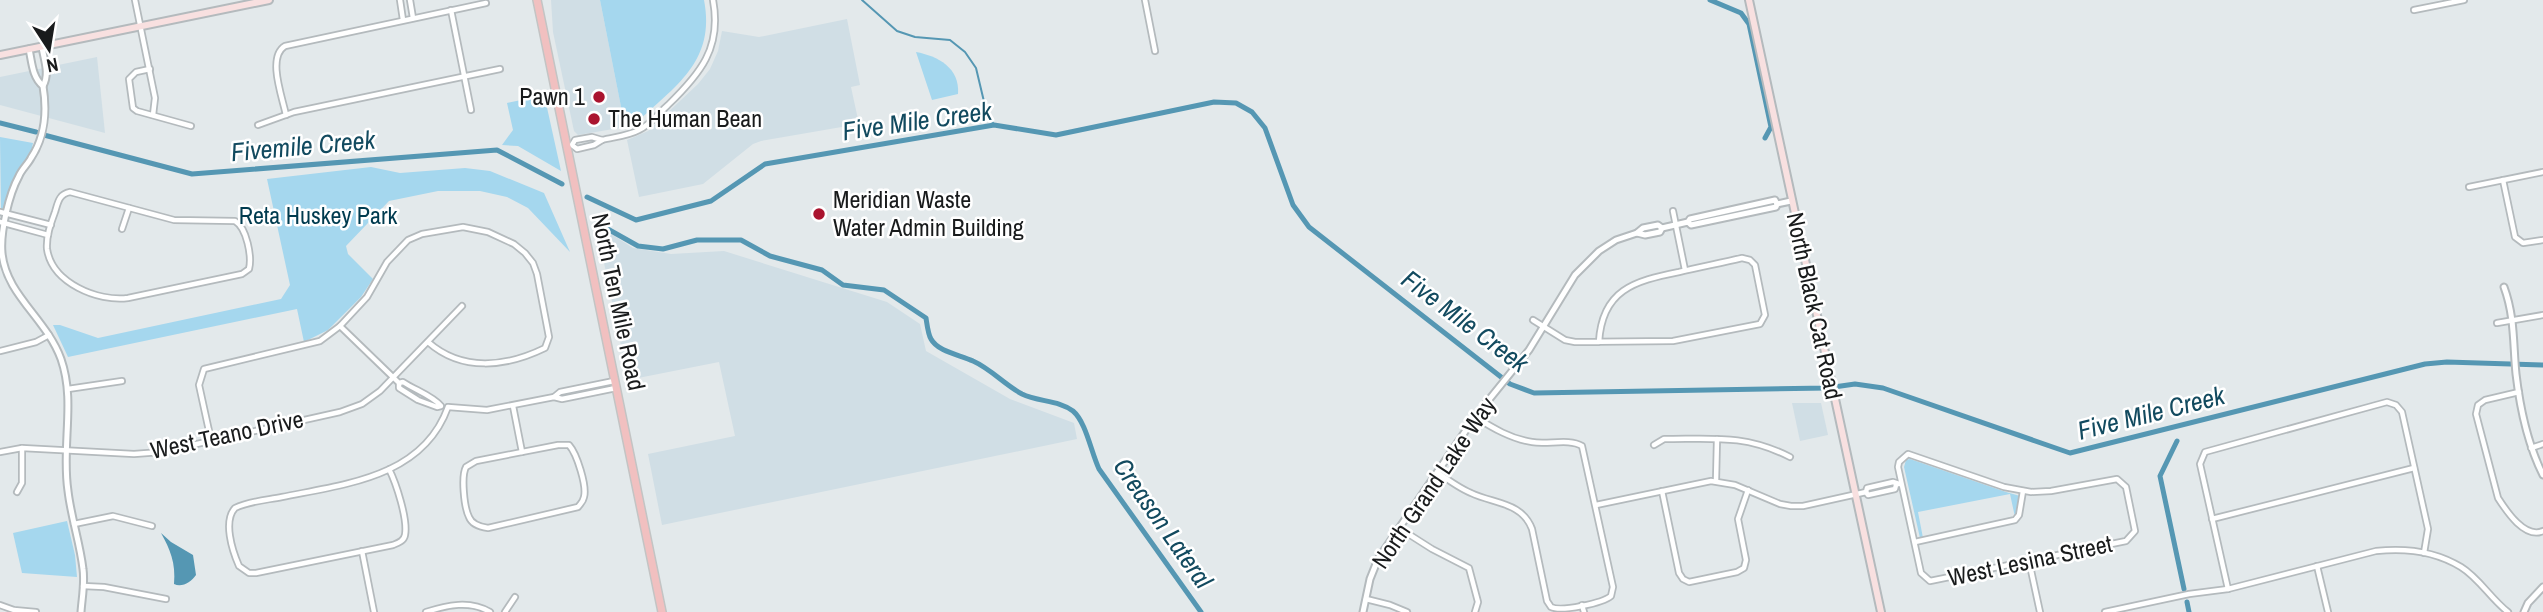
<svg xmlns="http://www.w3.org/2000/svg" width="2543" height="612" viewBox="0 0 2543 612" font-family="'Archivo Narrow',sans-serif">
<rect width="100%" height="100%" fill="#e3e9eb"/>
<g fill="#d0dee5">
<polygon points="551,0 600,0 625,127 578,135 574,131 553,32"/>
<polygon points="847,19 860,85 851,87 859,124 761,141 753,144 703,184 639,197 627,140 648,131 698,84 710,69 718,51 722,31 759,37"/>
<polygon points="97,57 105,133 0,105 0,77"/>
<polygon points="596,224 633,248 671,254 724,251 887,302 920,324 926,351 1010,399 1074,423 1077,439 662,525 648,454 735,436 719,362 628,380"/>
<polygon points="1792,403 1821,403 1828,435 1800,441"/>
</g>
<g fill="#a5d7ee">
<path d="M600,0H704C716,62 675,86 635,124L625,127Z"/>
<path d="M916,52C938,56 960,68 958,94L932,100Z"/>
<polygon points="545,95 546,103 561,171 518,146 502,145 513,130 507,103"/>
<polygon points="0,137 33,143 31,152 13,181 5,208 1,209"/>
<polygon points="371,167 400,173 465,168 490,171 544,193 570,252 528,208 507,197 480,191 438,191 389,201 346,246 348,254 373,279 361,297 328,330 304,342 297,309 68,357 53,325 60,325 98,338 281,299 290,285 267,179"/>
<polygon points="1910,459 2006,492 2020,496 2016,515 2015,517 2010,494 1918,512 1923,538 1920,538 1904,467 1906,460"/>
<polygon points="67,521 75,555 77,577 22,573 13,533"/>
</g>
<path fill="#5597b3" d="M161,533L171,542L193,555L196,575C191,582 182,588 174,584C176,563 170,549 161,533Z"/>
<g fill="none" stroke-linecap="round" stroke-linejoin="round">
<polyline stroke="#5597b3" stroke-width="2" points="862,0 897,31 915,37 950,40 965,52 976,68 986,110 994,125"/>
<g stroke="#5597b3" stroke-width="5">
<polyline points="1710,0 1741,13 1749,24 1771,127 1765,138"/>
<polyline points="0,123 36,132"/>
<polyline points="44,135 192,174 497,150 562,184"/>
<polyline points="587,197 636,220 711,201 765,164 994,125 1056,135 1214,102 1236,103 1252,112 1265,128 1293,205 1309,227 1510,384 1534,393 1827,388 1855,384 1883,388 2070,453 2425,364 2447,362 2543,365"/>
<path d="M597,223L638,246L663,249L697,240H741L770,256L822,270L843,285L884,290L926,318C927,324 928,334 931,339C938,352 961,355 973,361C991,369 1005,385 1022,394C1038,402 1059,400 1073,411C1086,422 1091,452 1099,469L1201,612"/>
<polyline points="2177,441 2160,476 2184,589"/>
<polyline points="2187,602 2189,612"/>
</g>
<defs>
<g id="minor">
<polyline points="135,0 155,98 153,115"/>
<polyline points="400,0 403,20"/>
<polyline points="410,0 413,18"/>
<polyline points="1145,0 1155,51"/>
<polyline points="451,10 471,110"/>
<polyline points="2414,10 2464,0"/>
<polyline points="150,69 136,72 129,79 133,108 137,111 191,126"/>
<path d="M286,115C282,96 267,57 285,46L486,3"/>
<polyline points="258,125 294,112 500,69"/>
<polygon points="592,137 602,140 594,145 577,149 572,145 575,140"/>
<path d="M602,140C614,137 628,136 639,130C650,125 659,113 668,105C700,74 722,48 713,0"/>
<polyline points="2503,180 2515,237 2523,243 2543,240"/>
<polyline points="2469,187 2543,172"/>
<path d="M70,192L174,220L235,221C247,228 252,257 249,269L242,274L128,298C98,302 52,283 47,249C46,236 51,223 55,212C58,202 59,194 70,192Z"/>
<polyline points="1673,211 1685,270"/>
<polyline points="0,212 51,225"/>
<polyline points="0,222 48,235"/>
<polyline points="122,229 129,208"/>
<path d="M1533,320L1565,340L1575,342L1673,341L1760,324L1765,315L1755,265L1750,260L1742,258C1721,263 1700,267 1679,272C1634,281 1602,290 1599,342"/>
<polyline points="2497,323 2543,315"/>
<path d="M340,326L399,383V388L418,400L437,407L441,406C433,396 415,390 403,382L399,383"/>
<polyline points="0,351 36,342 49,335"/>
<polyline points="614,381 560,392 554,397 562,399 616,388"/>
<polyline points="68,389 122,381"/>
<path d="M2519,392L2485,400L2478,405L2476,414L2498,498C2507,512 2525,539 2543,531"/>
<polyline points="513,406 522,452"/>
<polyline points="448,407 487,410 554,397"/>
<path d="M211,440L199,385L204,369L320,341L340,326L367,297L387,262L408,240L422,234L463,227L488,232L514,244L525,253L533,263L537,274L549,337L545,348C506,367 462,372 428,342"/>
<path d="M558,445H569C577,454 587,486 584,497C583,502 581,503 578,507L488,528C481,527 472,525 469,517C464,507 461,476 466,467L476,461Z"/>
<path d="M1654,445L1664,439C1712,439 1745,434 1790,457"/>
<polyline points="2531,448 2543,444"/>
<polyline points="0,452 22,448 134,454 161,452 340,412 362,404 380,391 462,306"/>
<polygon points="1908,454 2004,487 2031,492 2051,491 2117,479 2126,487 2135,531 2126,541 1930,581 1921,573 1898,467 1899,462"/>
<path d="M389,469C396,483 408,519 405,535C404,541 398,543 393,545L256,573H249L239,566C232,550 223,521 235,508C249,501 267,500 282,497C346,484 423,477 448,407"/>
<path d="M1437,472C1448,480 1459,488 1471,493C1494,504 1522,502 1532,529L1547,601L1551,607C1561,612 1603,603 1611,596L1613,587L1582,446C1569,438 1547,445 1532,442C1511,439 1493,428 1475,417"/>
<polyline points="1716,481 1717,439"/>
<polyline points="1662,491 1679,573 1683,579 1689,582 1737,572 1744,568 1746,560 1738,519 1748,490"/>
<polyline points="17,492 22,483 22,448"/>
<polyline points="1866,492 1867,488 1893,482 1899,484"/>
<polyline points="1596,505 1711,481 1735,485 1780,504 1791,506 1803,506 1866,492 1868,495 1895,489 1896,485"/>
<polyline points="2212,519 2414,468"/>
<polyline points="74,524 113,516 152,526"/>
<polyline points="1399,528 1432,549 1469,568 1478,602 1475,612"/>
<polyline points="1915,542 2015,520 2019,515 2023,491"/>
<polyline points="362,551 374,612"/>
<polyline points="2029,561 2040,612"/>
<polyline points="2317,566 2328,612"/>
<polyline points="83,586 104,587 166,599"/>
<polyline points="2228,589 2200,464 2205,452 2387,402 2396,405 2402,412 2428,529 2424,553"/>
<polyline points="1366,599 1390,605 1407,612"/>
<polyline points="0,605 14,610 36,612"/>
<polyline points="1582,605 1584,612"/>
<path d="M426,612C447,605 470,600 490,612"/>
<polyline points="505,612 515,597"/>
<path d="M2105,612L2189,594L2228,589L2376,551C2404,548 2435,551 2461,567C2479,578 2491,599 2508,612"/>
</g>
<g id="tertiary">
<path d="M42,47C44,60 50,74 43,86"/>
<path d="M29,49C32,62 32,77 43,86C47,110 45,137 31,158C28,164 22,169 19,176C9,194 0,232 2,253C6,295 46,318 61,359C76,402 61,446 68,491C71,517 80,543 83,569C85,583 82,598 81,612"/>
<polyline points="1777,204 1791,201"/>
<polygon points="1658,225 1662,228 1660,232 1645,235 1637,233 1643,228"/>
<polyline points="1662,228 1688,222 1691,225 1776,207 1777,204 1775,200 1690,219 1688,222"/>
<path d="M2504,287C2515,317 2513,344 2516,374C2520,408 2528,445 2543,475"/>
<polyline points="1363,612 1370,579 1378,559 1475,417 1529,350 1575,275 1599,251 1616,240 1637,233"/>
<polyline points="2524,612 2528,603 2543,587"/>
</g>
<g id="secondary">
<polyline points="1749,0 1881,612"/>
<polyline points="0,55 269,0"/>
</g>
<polyline id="primary" points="537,0 662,612"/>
</defs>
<use href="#minor" stroke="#b4babd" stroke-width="8"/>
<use href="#tertiary" stroke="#b4babd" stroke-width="9"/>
<use href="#secondary" stroke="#b4babd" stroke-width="10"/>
<use href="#primary" stroke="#c3c4c4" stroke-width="10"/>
<use href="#minor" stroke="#fff" stroke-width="4.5"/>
<use href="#tertiary" stroke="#fff" stroke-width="5"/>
<use href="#secondary" stroke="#f8e0e0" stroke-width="6"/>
<use href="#primary" stroke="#f1c0c0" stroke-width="7"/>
</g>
<g fill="#aa142f" stroke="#fff" stroke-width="2.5">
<circle cx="599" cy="97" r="7"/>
<circle cx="594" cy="119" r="7"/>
<circle cx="819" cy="214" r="7"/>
</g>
<g text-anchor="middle" stroke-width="5" stroke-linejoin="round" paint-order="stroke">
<g font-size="24" fill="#191b1c" stroke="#fff" text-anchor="start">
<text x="585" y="105" text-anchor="end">Pawn 1</text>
<text x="608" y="127">The Human Bean</text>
<text x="833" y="208">Meridian Waste<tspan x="833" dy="28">Water Admin Building</tspan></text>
</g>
<g font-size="24" fill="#003b4f" stroke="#fff">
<text x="318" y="224">Reta Huskey Park</text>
</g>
<g font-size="24" fill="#191b1c" stroke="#fff">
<text transform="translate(618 302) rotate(78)" y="8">North Ten Mile Road</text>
<text transform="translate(1814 306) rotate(78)" y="8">North Black Cat Road</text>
<text transform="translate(227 435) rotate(-12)" y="8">West Teano Drive</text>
<text transform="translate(1434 483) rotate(-56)" y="8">North Grand Lake Way</text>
<text transform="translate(2030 561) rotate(-12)" y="8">West Lesina Street</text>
</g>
<g font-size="26" font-style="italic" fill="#124a5f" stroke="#fff">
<text transform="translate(917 121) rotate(-8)" y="9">Five Mile Creek</text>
<text transform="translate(303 146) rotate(-5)" y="9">Fivemile Creek</text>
<text transform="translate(1465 321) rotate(37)" y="9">Five Mile Creek</text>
<text transform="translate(2151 413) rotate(-14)" y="9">Five Mile Creek</text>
<text transform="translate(1163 523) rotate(55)" y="9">Creason Lateral</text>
</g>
</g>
<g transform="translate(49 49) rotate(168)" stroke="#ffffff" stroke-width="5" paint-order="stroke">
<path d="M0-5L12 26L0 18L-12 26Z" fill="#191b1c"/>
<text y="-10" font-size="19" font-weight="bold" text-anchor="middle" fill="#191b1c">N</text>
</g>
</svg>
